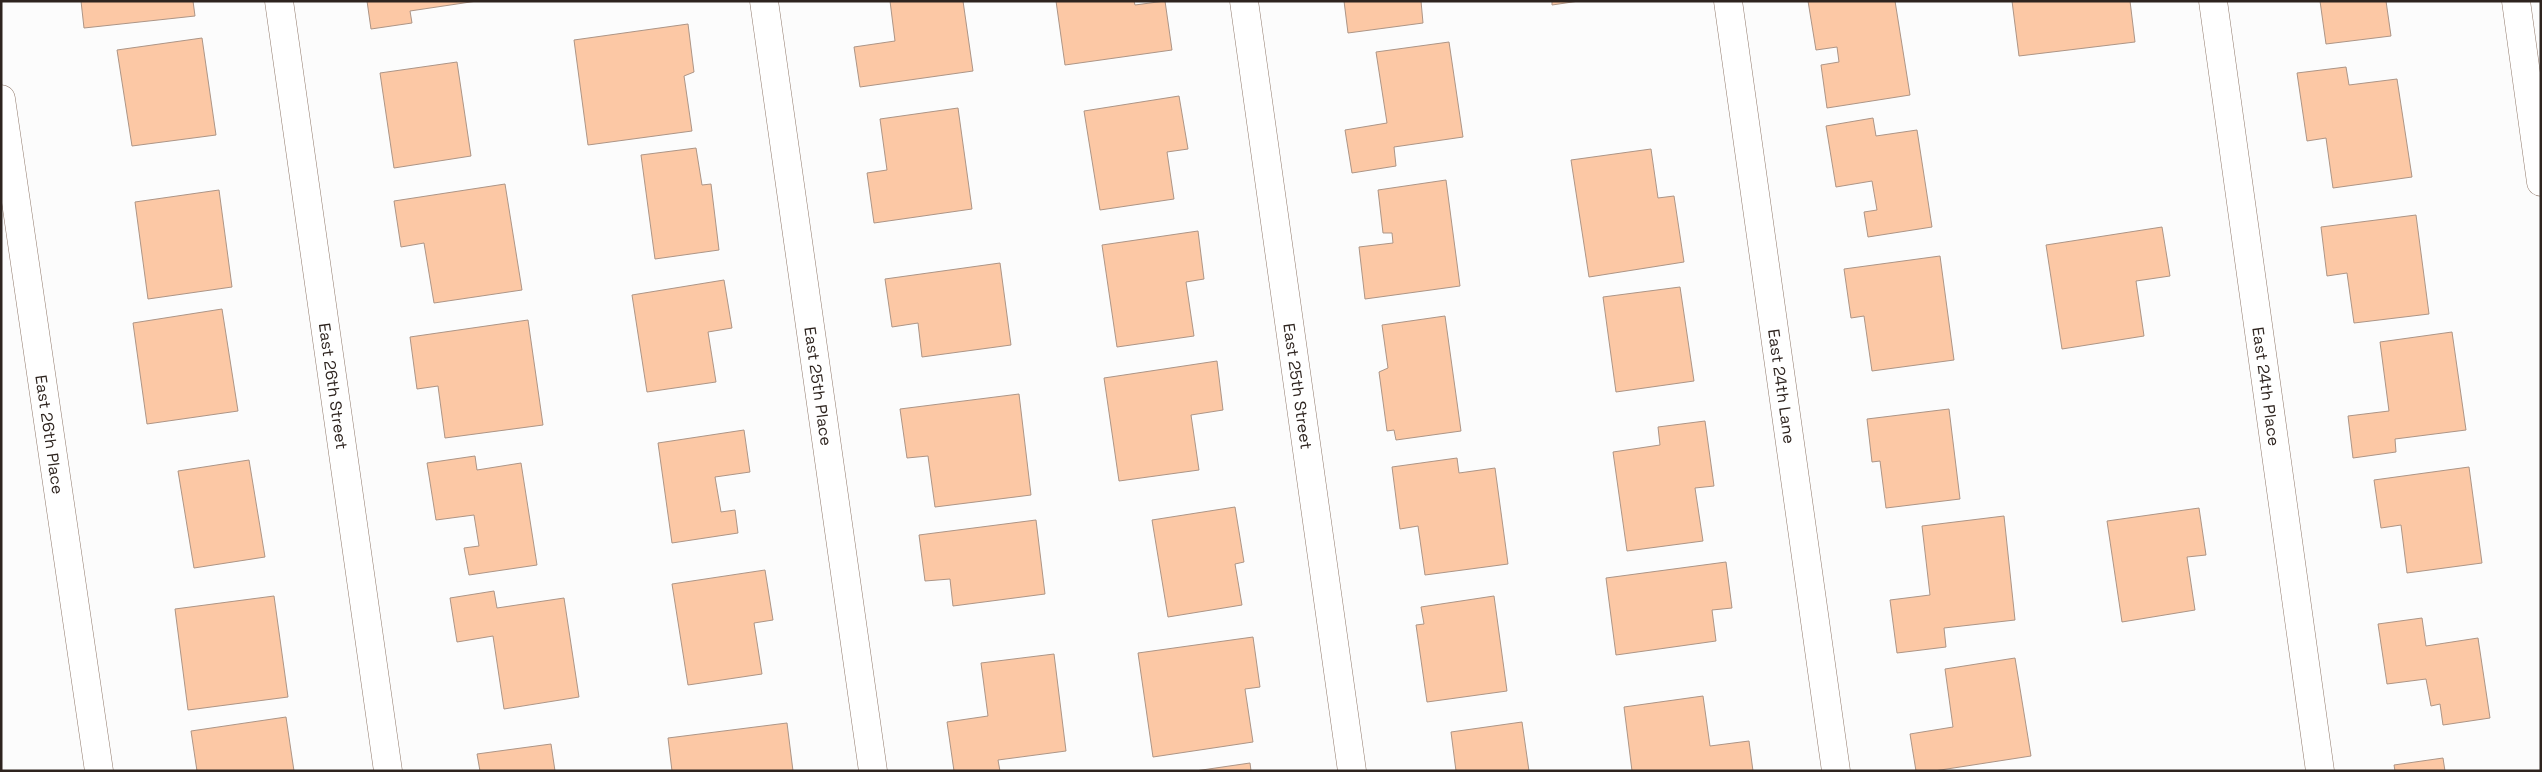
<svg xmlns="http://www.w3.org/2000/svg" width="2542" height="772" viewBox="0 0 2542 772" font-family="'Space Grotesk',sans-serif">
<rect width="100%" height="100%" fill="#fcfcfc"/>
<g fill="#fcc8a5" stroke="#ad9586">
<polygon points="81,1 193,1 195,16 84,28"/>
<polygon points="367,1 477,1 410,11 412,23 371,29"/>
<polygon points="890,1 963,1 973,71 860,87 854,47 895,41"/>
<polygon points="1056,1 1134,1 1135,5 1165,1 1172,50 1065,65"/>
<polygon points="1344,1 1421,1 1423,23 1348,33"/>
<polygon points="1552,1 1579,1 1552,5"/>
<polygon points="1808,1 1895,1 1910,95 1827,108 1821,65 1839,62 1837,47 1816,50"/>
<polygon points="2012,1 2130,1 2135,42 2019,56"/>
<polygon points="2320,1 2386,1 2391,36 2326,44"/>
<polygon points="688,24 694,72 684,76 692,131 588,145 574,40"/>
<polygon points="202,38 216,135 132,146 117,50"/>
<polygon points="1449,42 1463,137 1394,147 1396,166 1352,173 1345,130 1387,123 1376,52"/>
<polygon points="457,62 471,156 394,168 380,73"/>
<polygon points="2346,67 2349,85 2397,79 2412,177 2333,188 2326,138 2307,141 2297,73"/>
<polygon points="1179,96 1188,149 1167,152 1174,199 1100,210 1084,111"/>
<polygon points="958,108 972,209 874,223 867,173 887,170 880,119"/>
<polygon points="1873,118 1876,136 1917,130 1932,227 1868,237 1864,212 1877,210 1872,181 1836,187 1826,126"/>
<polygon points="696,148 702,185 711,184 719,250 655,259 641,155"/>
<polygon points="1651,149 1658,198 1674,196 1684,262 1589,277 1571,160"/>
<polygon points="1446,180 1460,286 1365,299 1359,247 1393,243 1392,233 1383,233 1378,190"/>
<polygon points="505,184 522,290 434,303 424,243 401,247 394,201"/>
<polygon points="219,190 232,287 148,299 135,202"/>
<polygon points="2416,215 2429,314 2354,323 2347,273 2327,276 2321,227"/>
<polygon points="2162,227 2170,276 2136,281 2144,336 2062,349 2046,245"/>
<polygon points="1198,231 1204,279 1186,282 1194,336 1117,347 1102,245"/>
<polygon points="1940,256 1954,360 1872,371 1864,316 1851,318 1844,269"/>
<polygon points="1000,263 1011,345 922,357 918,323 892,327 885,279"/>
<polygon points="724,280 732,328 708,332 716,382 647,392 632,295"/>
<polygon points="1680,287 1694,381 1616,392 1603,297"/>
<polygon points="222,309 238,411 147,424 133,323"/>
<polygon points="1445,316 1461,431 1396,440 1394,430 1387,431 1379,372 1388,368 1382,325"/>
<polygon points="528,320 543,425 445,438 438,386 417,389 410,337"/>
<polygon points="2452,332 2466,430 2395,439 2396,452 2353,458 2348,416 2389,411 2380,342"/>
<polygon points="1217,361 1223,410 1191,415 1199,470 1119,481 1104,378"/>
<polygon points="1019,394 1031,495 935,507 928,456 907,458 900,409"/>
<polygon points="1949,409 1960,499 1886,508 1880,461 1872,462 1867,419"/>
<polygon points="1705,421 1714,486 1695,488 1703,541 1627,551 1613,452 1660,445 1658,427"/>
<polygon points="744,430 750,472 715,477 721,512 735,510 738,533 672,543 658,443"/>
<polygon points="475,456 477,470 521,463 537,565 469,575 464,548 479,546 474,515 436,520 427,463"/>
<polygon points="1457,458 1459,473 1495,468 1508,564 1425,575 1418,526 1400,529 1392,467"/>
<polygon points="249,460 265,557 194,568 178,471"/>
<polygon points="2469,467 2482,563 2407,573 2401,525 2381,528 2374,480"/>
<polygon points="1235,507 1244,562 1235,564 1242,605 1168,617 1152,520"/>
<polygon points="2199,508 2206,555 2187,557 2195,610 2122,622 2107,521"/>
<polygon points="2004,516 2015,620 1944,628 1946,647 1897,653 1890,600 1930,595 1922,526"/>
<polygon points="1036,520 1045,594 953,606 950,579 925,581 919,535"/>
<polygon points="1726,562 1732,608 1712,610 1716,641 1616,655 1606,578"/>
<polygon points="765,570 773,620 754,623 762,674 688,685 672,584"/>
<polygon points="494,591 497,608 564,598 579,697 504,709 493,636 457,642 450,598"/>
<polygon points="274,596 288,697 188,710 175,609"/>
<polygon points="1494,596 1507,691 1427,702 1416,625 1424,624 1421,607"/>
<polygon points="2422,618 2426,646 2478,638 2490,718 2443,725 2440,704 2431,706 2426,679 2387,684 2378,624"/>
<polygon points="1253,637 1260,687 1245,689 1253,742 1153,757 1138,653"/>
<polygon points="1054,654 1066,751 998,760 1000,771 954,771 947,722 988,716 981,663"/>
<polygon points="2015,658 2031,756 1934,771 1916,771 1910,734 1953,727 1945,669"/>
<polygon points="1703,696 1710,746 1749,741 1753,771 1632,771 1624,707"/>
<polygon points="286,717 294,771 197,771 191,731"/>
<polygon points="1522,722 1529,771 1456,771 1451,732"/>
<polygon points="787,723 793,771 672,771 668,738"/>
<polygon points="551,744 555,771 480,771 477,754"/>
<polygon points="2443,758 2445,771 2395,771 2394,765"/>
<polygon points="1250,763 1251,771 1195,771"/>
</g>
<g fill="none" stroke-linecap="round" stroke-linejoin="round">
<defs>
<g id="minor">
<path id="s1" d="M279,1L388,771"/>
<path id="s2" d="M764,1L873,771"/>
<path id="s3" d="M1244,1L1352,771"/>
<path id="s4" d="M1728,1L1836,771"/>
<path id="s5" d="M2213,1L2320,771"/>
<polyline points="2516,1 2541,182"/>
<path id="s6" d="M1,99L99,771"/>
</g>
</defs>
<use href="#minor" stroke="#90796b" stroke-width="29"/>
<use href="#minor" stroke="#fff" stroke-width="28"/>
</g>
<g text-anchor="middle" stroke-width="4.5" stroke-linejoin="round" paint-order="stroke">
<g font-size="16" fill="#2e241f" stroke="#fcfcfc">
<text dy="6" stroke="none"><textPath href="#s1" startOffset="389">East 26th Street</textPath></text>
<text dy="6" stroke="none"><textPath href="#s2" startOffset="389">East 25th Place</textPath></text>
<text dy="6" stroke="none"><textPath href="#s3" startOffset="389">East 25th Street</textPath></text>
<text dy="6" stroke="none"><textPath href="#s4" startOffset="389">East 24th Lane</textPath></text>
<text dy="6" stroke="none"><textPath href="#s5" startOffset="389">East 24th Place</textPath></text>
<text dy="6" stroke="none"><textPath href="#s6" startOffset="339">East 26th Place</textPath></text>
</g>
</g>
<rect width="2542" height="772" fill="none" stroke="#2e241f" stroke-width="5"/>
</svg>
